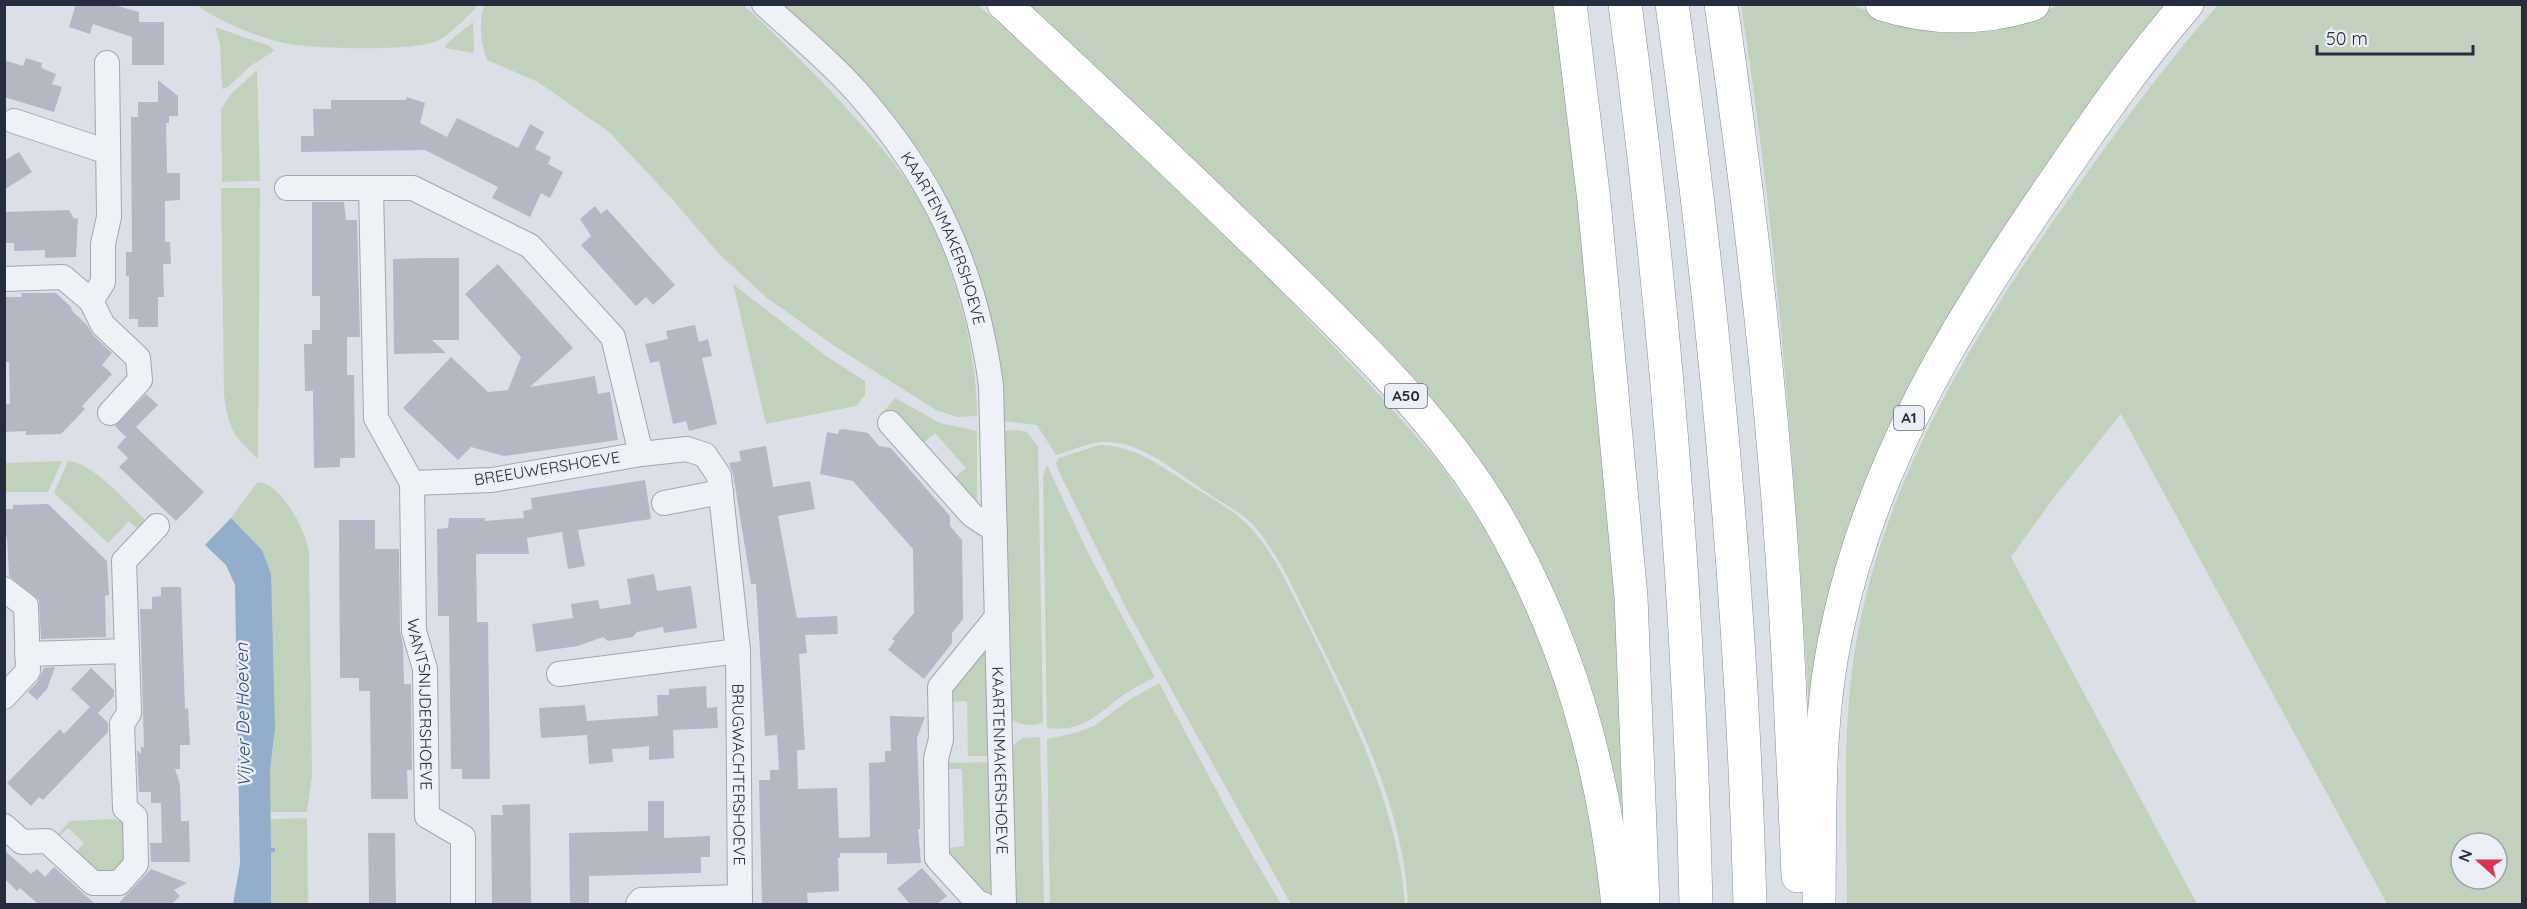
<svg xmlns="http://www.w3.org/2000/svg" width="2527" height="909" viewBox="0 0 2527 909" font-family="Quicksand,sans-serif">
<rect width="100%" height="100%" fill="#dbe0e7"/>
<g fill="#c1d2bc" fill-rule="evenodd">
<path d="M197,5H476L474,10C463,20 452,33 439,40C419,52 310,49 284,43C259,38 216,20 197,5Z"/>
<path d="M484,5H743C777,35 809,68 840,101C864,128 890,155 910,186C950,248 977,342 977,416L957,417L936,410L836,347L767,298L719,254L673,200L609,132L538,82L487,60C480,41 479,24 484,5Z"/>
<path d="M784,5H978L1068,84L1242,250L1376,391L1437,460L1489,534L1541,637L1577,744L1604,904H1408C1404,808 1356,716 1314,631C1297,597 1281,558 1256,528C1244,514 1227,506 1212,496C1181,476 1147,444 1109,442C1090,441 1074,450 1056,455L1037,425L1004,421C1003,407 1004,393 1002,380C996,314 957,202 918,149C879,96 831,50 784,5Z"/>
<polygon points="1016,5 1554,5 1587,261 1620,652 1627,805 1614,806 1493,501"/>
<path d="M1741,5H1851L1893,19L2026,17L2060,5H2184L1872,494L1815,810C1799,541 1783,271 1741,5Z"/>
<path d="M2218,5H2522V904H2387L2121,414L2055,496L2011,557L2197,904H1847C1847,816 1841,725 1857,638C1886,476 1975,333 2068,200C2115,133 2164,65 2218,5ZM2461,843H2497V879H2461Z"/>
<polygon points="473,22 474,53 445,48 446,44"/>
<polygon points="215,27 270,46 274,51 249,67 228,87 222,89 220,44"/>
<polygon points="257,70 260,181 222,182 221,109 231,94"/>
<path d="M221,188H260L258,459C233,435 228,429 224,394Z"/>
<polygon points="733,284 826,356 865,381 865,395 856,406 766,424"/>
<polygon points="895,398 940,423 977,431 977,508 952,480 966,468 935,433 921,445 885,410"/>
<path d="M1016,430L1027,432L1038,446L1043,723C1029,726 1023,726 1011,719L1001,431Z"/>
<path d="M1099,445C1129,445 1154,461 1178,477C1201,493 1230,506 1249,526C1275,553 1292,594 1309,627C1352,715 1397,805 1405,904H1291L1128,612L1060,474L1056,463L1059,458Z"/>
<polygon points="62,461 48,492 5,492 5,463"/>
<path d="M68,461C95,463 131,507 151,526L138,529L129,521L108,543L54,493Z"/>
<path d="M1047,465L1088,553L1155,677C1144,683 1133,688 1122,696C1098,714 1081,733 1047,728L1043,476Z"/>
<path d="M260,482C283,486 306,531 309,552L312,776L307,812H270V770L274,742L262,550L231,518L256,484Z"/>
<polygon points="990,649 992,756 968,756 967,701 950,702 949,687 979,650"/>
<polygon points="1159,683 1241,836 1281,904 1050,904 1047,739 1075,733 1094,726 1129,700"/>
<polygon points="1040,737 1044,904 1012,904 1008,750 1022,738"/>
<polygon points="992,762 995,893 980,893 945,855 947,848 964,846 962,769 943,769 943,763"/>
<polygon points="307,818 308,904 271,904 271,851 275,852 271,848 270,819"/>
<polygon points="116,819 117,821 128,821 129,861 115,876 96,876 75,853 84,843 68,828 57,839 55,837 70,821"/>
</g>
<polygon fill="#93aeca" points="231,518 262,550 271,574 275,730 270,770 271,848 275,848 275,852 271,852 271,904 233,904 240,864 235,585 226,565 205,545"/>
<g fill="#b2b9c4">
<polygon points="76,4 110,4 139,12 139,22 164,22 164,65 132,65 132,37 93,24 90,34 69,27"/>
<polygon points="26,58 42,63 41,68 56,74 52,84 62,87 54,112 4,97 4,60 23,66"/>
<polygon points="158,80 178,96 178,116 169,116 169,123 166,123 167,173 180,173 180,200 165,201 165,242 170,242 171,264 163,264 164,297 158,297 158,327 138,327 138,319 129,319 129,276 126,276 126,252 132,252 131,117 138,117 138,102 158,102"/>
<polygon points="407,97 425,103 420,123 447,137 457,118 518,148 530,124 544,132 535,149 551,157 548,164 563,172 550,198 541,193 530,217 492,198 498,187 425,150 301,152 301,136 314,136 313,109 331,109 331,100 406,100"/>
<polygon points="19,152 32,172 4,190 4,161"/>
<polygon points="312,202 344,202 346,220 357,220 360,337 347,337 347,375 354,375 355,458 340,458 340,467 314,468 313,391 305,391 304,344 312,344 312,330 320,330 320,296 312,296"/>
<polygon points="595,206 601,214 607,209 675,285 653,305 646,297 636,306 581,245 591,236 580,219"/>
<polygon points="69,210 74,219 78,218 76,257 45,258 45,250 14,251 14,243 4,243 4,212"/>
<polygon points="427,258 459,258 459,340 432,340 446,353 394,354 393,259"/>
<polygon points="498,264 573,348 530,387 595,376 598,394 610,392 618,440 504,456 471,447 458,460 403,408 451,357 488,392 508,390 521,357 465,294"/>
<polygon points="21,293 56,293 72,308 71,310 87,325 93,335 112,353 102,365 112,374 82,406 85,409 61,434 26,435 26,431 4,432 4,404 10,404 9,362 4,362 4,297 22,297"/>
<polygon points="695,325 699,342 708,339 712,356 702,358 717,424 689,431 686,421 673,424 659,361 650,363 645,344 668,339 666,331"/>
<polygon points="146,394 158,405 136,427 204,492 176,521 119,467 128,458 117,447 126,437 115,426"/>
<polygon points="843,429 868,433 879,446 891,448 950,516 950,526 962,540 963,619 952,633 952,643 924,679 888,650 895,641 892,639 914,613 913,549 853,481 820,474 827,432 838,434 839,430"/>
<polygon points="766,446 773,487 810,481 815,509 778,516 797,618 837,616 838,634 805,635 807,653 799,654 805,750 797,750 798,789 837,788 839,838 870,837 869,763 885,762 885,751 891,751 890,716 925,717 917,738 920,814 920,829 918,829 921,863 887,864 887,853 840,853 840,858 838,858 839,891 807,893 808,904 762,904 759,780 770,780 770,770 779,770 777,735 765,736 756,584 751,584 733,474 729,463 741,461 739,451"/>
<polygon points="645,480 651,519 578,530 585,566 568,569 562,532 527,538 529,554 476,554 477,622 488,622 490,779 462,779 462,769 451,769 449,616 438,616 437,529 448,528 449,518 485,518 485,521 524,518 523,511 532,509 531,498"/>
<polygon points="48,504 107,561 109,595 105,596 106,637 41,639 39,600 9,576 7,537 4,537 4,509 13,509 13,505"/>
<polygon points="339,520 375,520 375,549 399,549 400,631 403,645 404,684 411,684 412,770 407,770 408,799 371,799 370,691 359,691 359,678 340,678"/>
<polygon points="654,574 657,591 691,586 697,628 664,633 663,627 637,632 633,637 608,641 603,637 578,646 536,652 532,624 573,618 571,604 598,600 600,609 631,604 627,579"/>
<polygon points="161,587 181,587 185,709 188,708 190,745 180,745 180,769 175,769 180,784 181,821 189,821 190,862 151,862 150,843 162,843 161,803 151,803 151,792 139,792 137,750 141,754 141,746 144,748 140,609 152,609 152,597 161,596"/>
<polygon points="55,667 47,689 37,700 28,692 38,681 44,668"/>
<polygon points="91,668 114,690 114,696 98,713 108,723 108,732 43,800 39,797 31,806 7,783 60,729 64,734 90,707 71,689"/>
<polygon points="706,686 707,708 717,707 718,728 673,730 674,758 649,760 649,746 631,748 612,749 613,762 589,764 587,735 541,738 539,708 585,705 587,721 658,716 657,695 669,695 669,689"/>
<polygon points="648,801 664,801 664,838 710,836 710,857 701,857 701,873 589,876 589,904 570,904 569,833 648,831"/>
<polygon points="530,804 531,904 492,903 491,815 503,815 502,805"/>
<polygon points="368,833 395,833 396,904 369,904"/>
<polygon points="4,850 31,874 37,869 45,877 54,867 95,904 38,904 20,888 17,891 4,878"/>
<polygon points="922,868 947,896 937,904 910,904 897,889"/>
<polygon points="151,869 187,883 174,890 180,896 172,904 118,904"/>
</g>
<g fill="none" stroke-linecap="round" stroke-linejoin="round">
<defs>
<g id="street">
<path id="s1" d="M764,4C795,33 829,60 857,92C935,180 975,268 991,385L1004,904"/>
<polyline points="14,121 108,152"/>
<polyline points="287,188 413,188 530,246 613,337 641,454 492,480 412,483 376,418 371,188"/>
<polyline points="4,279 63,277 91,301 103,325 138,358 140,380 110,413"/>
<polyline points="91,301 103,282 103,244 109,217 107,63"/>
<polyline points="890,423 972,515 995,530"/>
<path id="s2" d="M641,454L687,449L705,455L719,476L738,651L740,904"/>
<path id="s3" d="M412,483L414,631L425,669L427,816L463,837V904"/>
<polyline points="664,503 721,492"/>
<polyline points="4,589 26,606 28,671 4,697"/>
<polyline points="27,654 127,651"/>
<polyline points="559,674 738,651"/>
<polyline points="4,826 22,842 47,841 93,883 119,883 136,864 135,817 125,808 122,724 129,713 124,561 157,526"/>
<polyline points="638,904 641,900 740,897"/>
<polyline points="983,904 978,903 937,858 936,759 941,739 940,687 997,617"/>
</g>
<g id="highway">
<path d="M1004,4C1098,91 1191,179 1282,268C1359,344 1440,421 1496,515C1568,638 1603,764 1618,904"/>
<polyline points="1570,4 1594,201 1631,597 1643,904"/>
<path d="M1625,4C1665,304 1689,603 1696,904"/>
<path d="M1672,4C1714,303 1742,603 1750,904"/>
<path d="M1721,4C1749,197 1772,391 1784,586C1790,682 1794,779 1798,876"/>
<path d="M1882,4C1931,20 1984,20 2033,4"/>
<path d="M1819,904C1820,813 1817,720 1837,629C1873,459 1960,318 2058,177C2098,118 2140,58 2187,4"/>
</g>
</defs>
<use href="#street" stroke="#a0a7b1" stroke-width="26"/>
<use href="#highway" stroke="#828d9f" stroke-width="34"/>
<use href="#street" stroke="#eef1f5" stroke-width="24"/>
<use href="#highway" stroke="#fff" stroke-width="33"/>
</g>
<g text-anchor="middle" stroke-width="5" stroke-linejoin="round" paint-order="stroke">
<g fill="#ebeff5" stroke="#606875" stroke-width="1.5">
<rect x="1385" y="384" width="42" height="24" rx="4.5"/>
<rect x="1894" y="406" width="30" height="24" rx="4.5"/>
</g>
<g font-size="15" font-weight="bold" fill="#242e3e">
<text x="1406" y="401">A50</text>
<text x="1909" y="423">A1</text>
</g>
<g font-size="16" fill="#242e3e" stroke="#ebeff5">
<text dy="6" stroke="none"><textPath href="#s1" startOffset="300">KAARTENMAKERSHOEVE</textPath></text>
<text transform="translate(547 468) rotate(-9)" y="6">BREEUWERSHOEVE</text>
<text dy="6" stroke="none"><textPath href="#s3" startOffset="222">WANTSNIJDERSHOEVE</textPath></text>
<text dy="6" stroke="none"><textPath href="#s1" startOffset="831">KAARTENMAKERSHOEVE</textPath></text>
<text dy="6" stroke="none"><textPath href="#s2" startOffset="390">BRUGWACHTERSHOEVE</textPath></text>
</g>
<g font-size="18" font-style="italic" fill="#2c4d74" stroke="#ebeff5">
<text transform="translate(243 715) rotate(-91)" y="6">Vijver De Hoeven</text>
</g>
</g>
<rect width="2527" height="909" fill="none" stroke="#242e3e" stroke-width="12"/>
<g transform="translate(2479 861) rotate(291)"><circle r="28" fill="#ebeff5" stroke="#9ba2ac" stroke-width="1.5"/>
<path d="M0-4.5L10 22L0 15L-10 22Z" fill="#d7354f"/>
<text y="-9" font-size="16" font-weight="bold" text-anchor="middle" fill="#242e3e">N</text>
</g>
<path d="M2317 45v9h156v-9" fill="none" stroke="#242e3e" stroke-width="3"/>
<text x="2326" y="45" font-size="18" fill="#242e3e" stroke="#ebeff5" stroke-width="4.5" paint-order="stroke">50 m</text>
</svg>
